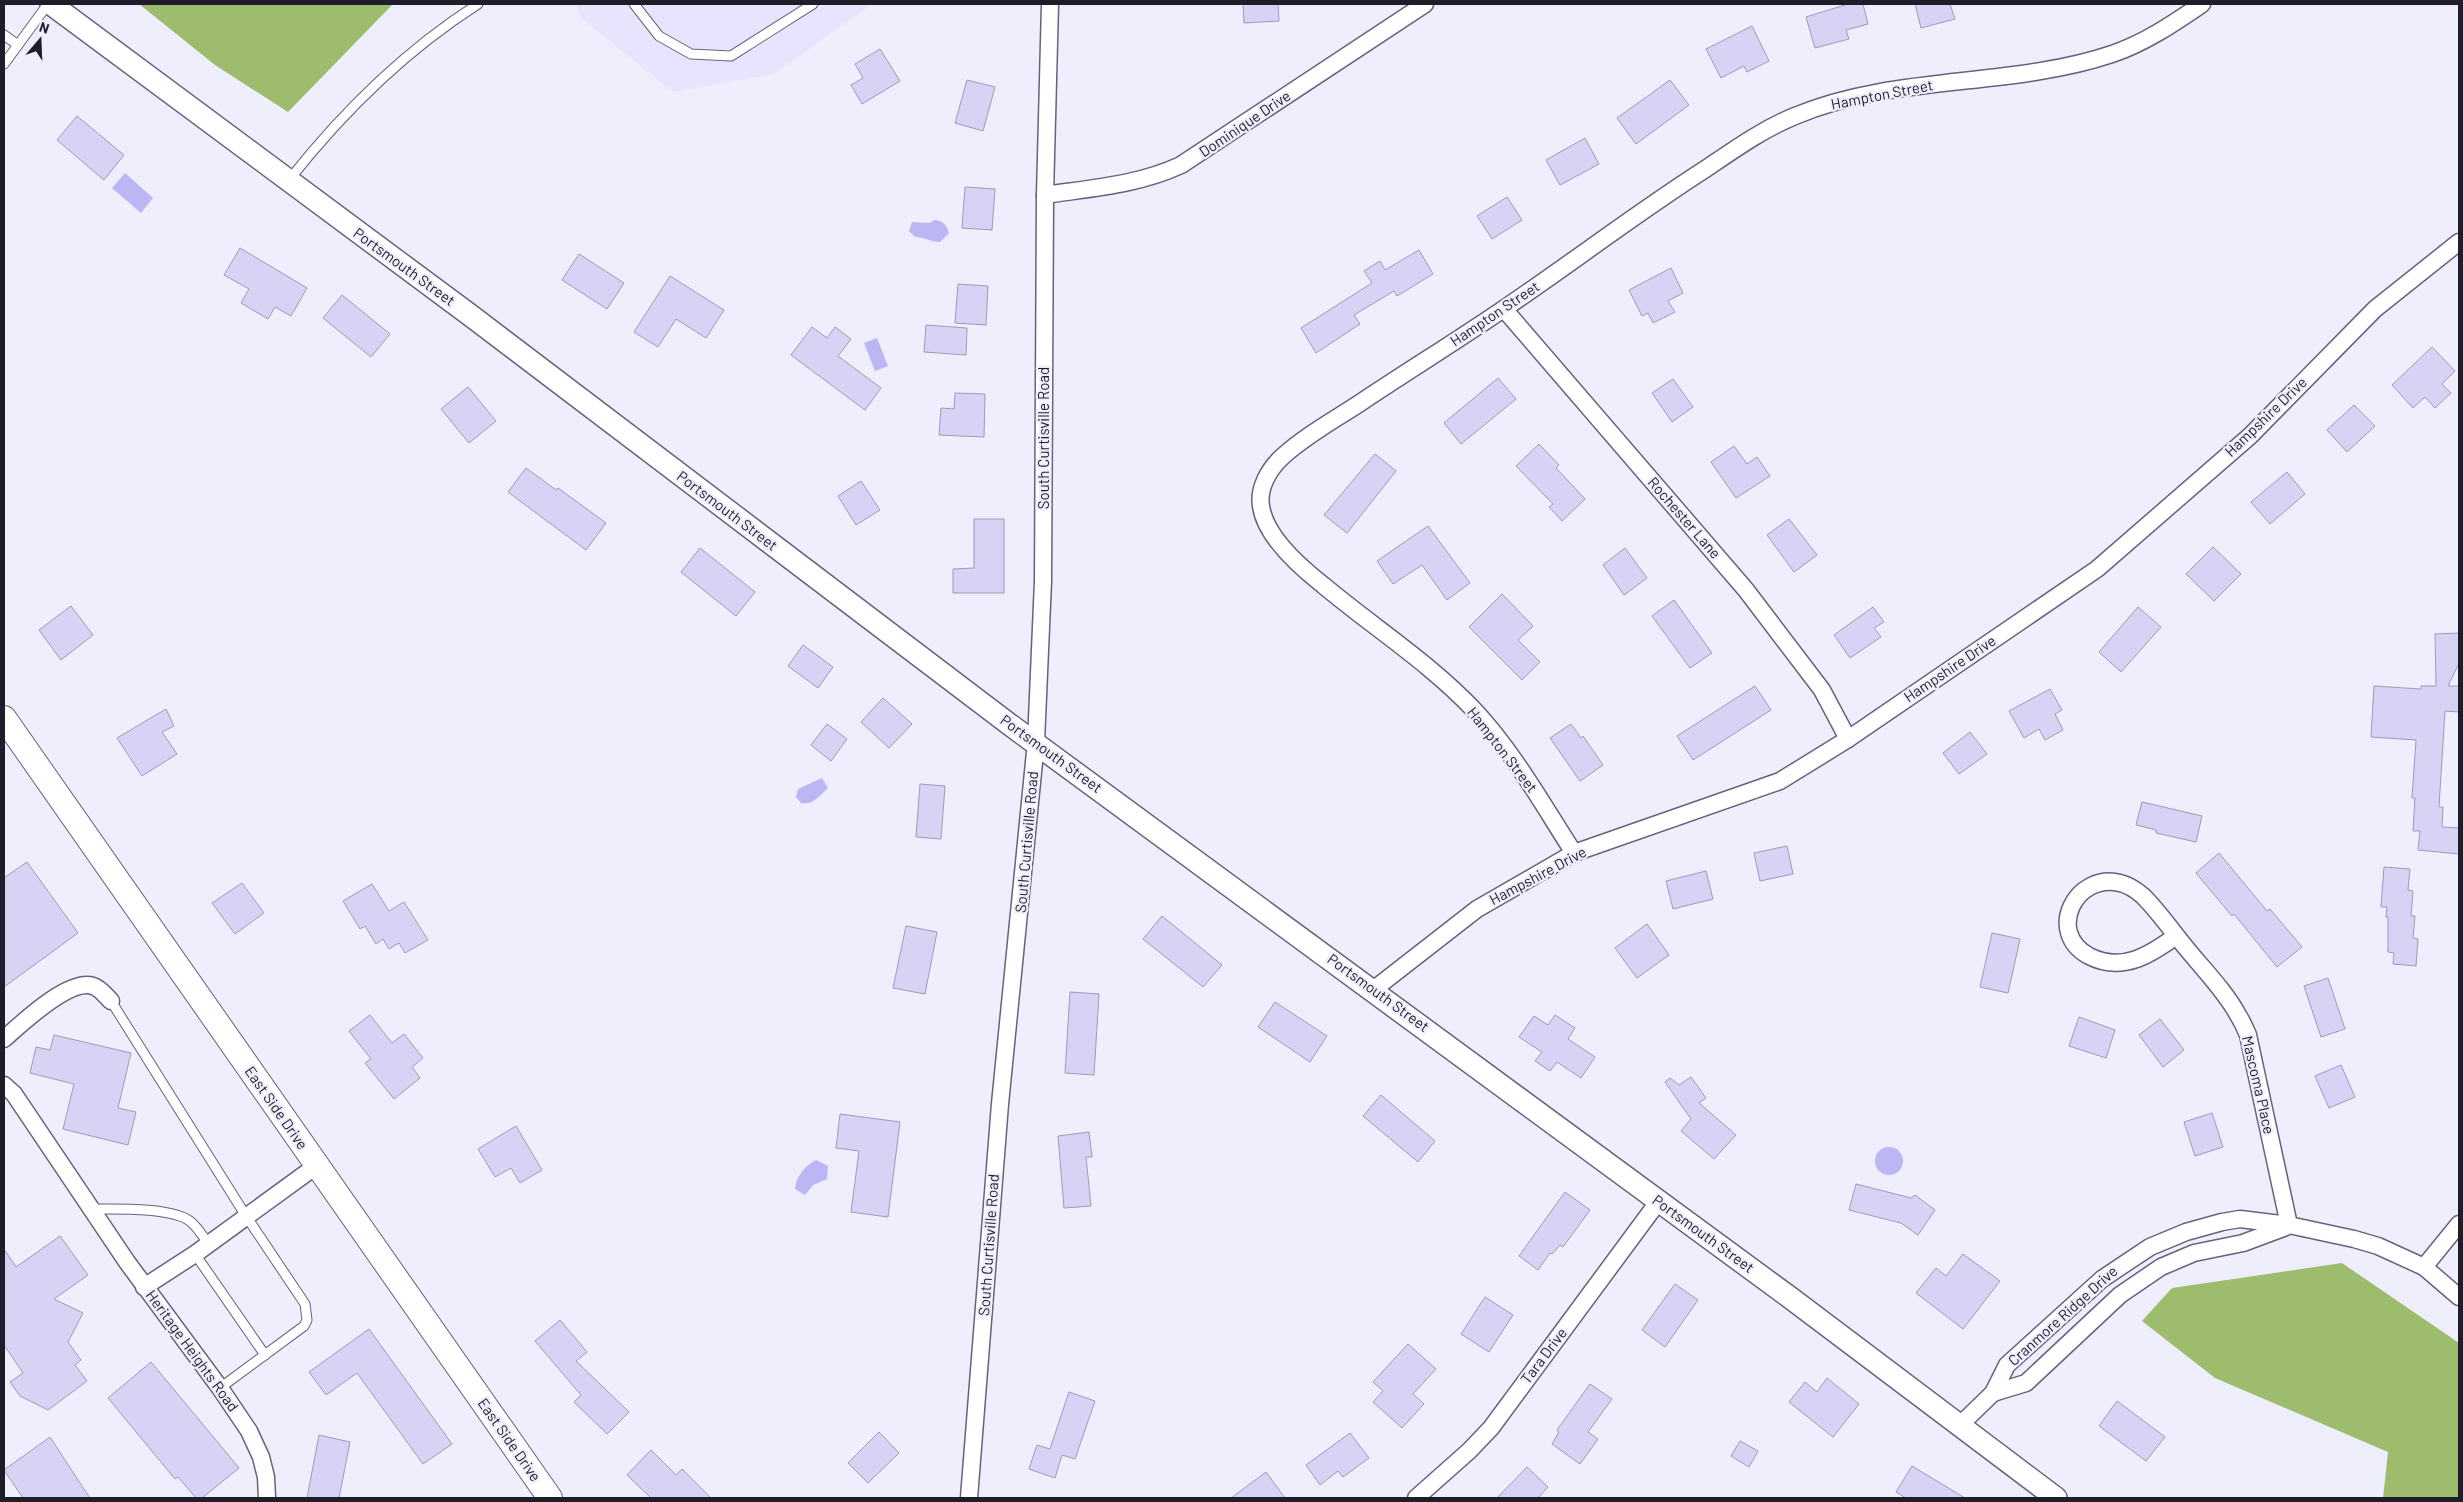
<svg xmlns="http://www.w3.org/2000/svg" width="2463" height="1502" viewBox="0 0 2463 1502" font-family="Barlow,sans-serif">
<rect width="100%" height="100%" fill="#efeefc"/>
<polygon fill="#e7e5fe" points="576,4 872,4 774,74 673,92 582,19"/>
<g fill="#9dbc6d">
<polygon points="139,4 393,4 288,112 215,65"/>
<polygon points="2342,1263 2459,1343 2459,1498 2383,1498 2388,1452 2215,1378 2142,1321 2172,1288"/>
</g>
<g fill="#bcb6f5">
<polygon points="125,173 153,198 141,213 112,188"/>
<path d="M935,220C944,221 947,226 949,233L940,242C931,242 924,237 915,237L909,231L912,222L929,223Z"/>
<polygon points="877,338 888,366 875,371 864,343"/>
<path d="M822,778L828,788C819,796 814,805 801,803L796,797L798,789Z"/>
<circle cx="1889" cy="1161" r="14"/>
<path d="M816,1160L828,1166L827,1179L813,1185L805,1195L795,1189C796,1176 805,1166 816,1160Z"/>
</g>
<g fill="#d6d3f4" stroke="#9d9aba">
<polygon points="1243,4 1278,4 1279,21 1244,23"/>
<polygon points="1848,4 1863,4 1868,24 1846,30 1849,39 1815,48 1806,17"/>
<polygon points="1915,4 1950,4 1955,19 1921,28"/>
<polygon points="1752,26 1769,61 1747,72 1744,66 1721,78 1706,49"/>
<polygon points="880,49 900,81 862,104 851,85 863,78 855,64"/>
<polygon points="967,80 995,87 983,131 955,123"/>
<polygon points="1670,80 1689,105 1636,144 1617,118"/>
<polygon points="77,116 124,155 104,180 57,140"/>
<polygon points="1585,138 1599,164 1560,185 1546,160"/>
<polygon points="965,187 995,189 992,230 962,228"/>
<polygon points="1507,197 1522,220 1492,239 1477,216"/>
<polygon points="240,248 307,288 291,316 275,307 268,319 241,303 249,289 224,275"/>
<polygon points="1419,250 1433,274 1397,296 1394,291 1354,315 1360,324 1316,353 1301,328 1372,283 1364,271 1380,261 1385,270"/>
<polygon points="579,254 624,283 607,309 562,280"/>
<polygon points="1671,268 1683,293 1668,301 1675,312 1653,323 1648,313 1642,316 1629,290"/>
<polygon points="670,276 724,310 706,338 676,319 658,347 634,332"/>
<polygon points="958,284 988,286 986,325 955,323"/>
<polygon points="342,295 390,334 371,357 323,318"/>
<polygon points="926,325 967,328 966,355 924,352"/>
<polygon points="812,327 827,338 835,327 851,339 838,356 881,388 865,410 791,355"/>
<polygon points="2432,347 2455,371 2442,384 2451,393 2435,408 2425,397 2413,408 2392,385"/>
<polygon points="1498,378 1516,399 1461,444 1444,423"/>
<polygon points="1673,379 1693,407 1672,422 1652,393"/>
<polygon points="468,387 496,421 469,443 441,409"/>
<polygon points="955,393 985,394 984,437 939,435 941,408 954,409"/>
<polygon points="2354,405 2375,426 2347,452 2327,430"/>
<polygon points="1539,444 1559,465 1556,468 1585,499 1562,521 1549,507 1553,504 1516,466"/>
<polygon points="1734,446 1747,464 1757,457 1770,476 1736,498 1711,462"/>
<polygon points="1375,454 1396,471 1347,533 1324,515"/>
<polygon points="526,468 556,490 558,488 606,523 586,550 508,492"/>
<polygon points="2287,472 2305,494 2270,524 2251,502"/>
<polygon points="861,481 880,510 856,525 838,496"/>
<polygon points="974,519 1004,519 1004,593 953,593 953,569 974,568"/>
<polygon points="1789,519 1817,555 1794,572 1767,535"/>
<polygon points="1428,526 1470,583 1447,600 1422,565 1393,584 1377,561"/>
<polygon points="2213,547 2241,574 2214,601 2186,574"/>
<polygon points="700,548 755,592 736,616 681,572"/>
<polygon points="1625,548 1647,578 1624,595 1603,565"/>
<polygon points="1502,594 1533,626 1518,640 1540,662 1522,680 1469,627"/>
<polygon points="1674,600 1712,653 1690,668 1652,616"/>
<polygon points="71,606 93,635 61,660 39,630"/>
<polygon points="1873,607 1884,622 1874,628 1881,637 1850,658 1834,635"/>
<polygon points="2138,607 2161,627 2121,672 2099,652"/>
<polygon points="2459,633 2459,663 2448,686 2459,686 2459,712 2445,711 2439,807 2443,807 2442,827 2459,828 2459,854 2418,850 2420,831 2413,831 2415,798 2412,798 2416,740 2371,737 2374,686 2421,689 2421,686 2436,686 2435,634"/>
<polygon points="803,645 833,667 818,688 788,666"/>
<polygon points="1755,686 1771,710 1693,760 1677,736"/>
<polygon points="2050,689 2062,710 2055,714 2063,730 2045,740 2039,729 2024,738 2009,711"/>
<polygon points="883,698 912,724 889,748 861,722"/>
<polygon points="166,709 174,726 162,732 177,754 142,776 117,738"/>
<polygon points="827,724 847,739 831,761 811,745"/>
<polygon points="1571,724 1581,738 1583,736 1603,765 1580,781 1550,738"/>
<polygon points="1970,732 1987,754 1959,774 1943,753"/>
<polygon points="920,784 945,786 941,839 916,837"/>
<polygon points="2142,802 2202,816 2196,842 2156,833 2156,830 2136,825"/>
<polygon points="1787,846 1793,874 1760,881 1754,853"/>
<polygon points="2219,853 2267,911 2270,909 2302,947 2277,967 2234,914 2232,916 2196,873"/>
<polygon points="27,862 78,933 4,987 4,878"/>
<polygon points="2384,867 2410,869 2408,890 2413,891 2411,916 2415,916 2413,938 2418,939 2416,966 2393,964 2394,953 2388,952 2388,917 2386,917 2387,907 2381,907"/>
<polygon points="1706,871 1713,899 1673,909 1666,881"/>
<polygon points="242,883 264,913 235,934 212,903"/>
<polygon points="372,884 389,911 404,902 428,940 405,953 399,943 389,949 383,939 376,944 365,926 360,929 343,901"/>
<polygon points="1162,916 1222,965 1203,987 1143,939"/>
<polygon points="1647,924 1669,955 1637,978 1615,948"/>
<polygon points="906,926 937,932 925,994 893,988"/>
<polygon points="1992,933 2020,939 2008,993 1980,987"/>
<polygon points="2328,978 2345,1029 2321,1037 2304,986"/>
<polygon points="1070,992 1099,994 1094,1075 1065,1073"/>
<polygon points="1275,1002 1327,1036 1310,1062 1258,1027"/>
<polygon points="370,1015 392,1043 404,1034 423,1058 412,1067 420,1078 394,1099 365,1063 371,1059 349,1031"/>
<polygon points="1555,1015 1575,1028 1568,1039 1595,1057 1581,1078 1557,1062 1550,1071 1535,1061 1542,1052 1519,1037 1534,1016 1548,1025"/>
<polygon points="2079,1017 2115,1030 2106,1058 2069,1046"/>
<polygon points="2160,1019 2184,1050 2163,1067 2139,1035"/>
<polygon points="54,1035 131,1053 118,1108 136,1112 128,1145 63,1129 74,1084 30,1073 36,1047 50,1050"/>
<polygon points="2341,1065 2355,1097 2329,1108 2315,1076"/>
<polygon points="1691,1077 1706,1098 1699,1103 1736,1135 1714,1159 1681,1131 1691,1119 1665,1082 1670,1078 1679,1085"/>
<polygon points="1381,1095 1435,1141 1418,1162 1363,1116"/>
<polygon points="2212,1113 2223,1147 2195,1156 2184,1122"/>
<polygon points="840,1114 900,1122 888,1217 851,1212 859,1151 836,1148"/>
<polygon points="516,1126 542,1170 520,1183 511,1168 495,1177 478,1149"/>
<polygon points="1089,1132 1092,1157 1086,1157 1091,1206 1064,1208 1058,1136"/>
<polygon points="1856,1184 1911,1198 1915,1195 1935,1210 1918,1235 1901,1223 1849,1210"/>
<polygon points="1565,1192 1590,1210 1563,1247 1560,1245 1552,1254 1550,1253 1538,1270 1519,1256"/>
<polygon points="60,1236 88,1275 54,1299 83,1313 68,1342 81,1360 75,1365 87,1381 48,1410 20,1396 10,1382 23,1373 4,1345 4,1249 16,1267"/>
<polygon points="1963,1254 2000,1281 1963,1329 1916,1293 1936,1268 1946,1276"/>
<polygon points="1675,1284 1698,1300 1665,1347 1642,1330"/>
<polygon points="1485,1297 1513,1315 1489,1352 1461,1334"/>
<polygon points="560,1320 587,1352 576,1361 629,1412 607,1434 574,1402 581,1395 535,1341"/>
<polygon points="369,1329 452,1444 423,1464 357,1373 326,1395 309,1372"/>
<polygon points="1408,1344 1436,1369 1413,1394 1424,1404 1402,1428 1373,1402 1383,1391 1373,1382"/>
<polygon points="151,1362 239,1468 202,1498 196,1498 178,1477 175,1479 108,1398"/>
<polygon points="1827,1378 1859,1404 1833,1437 1789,1402 1805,1382 1817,1392"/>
<polygon points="1590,1384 1612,1399 1588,1432 1598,1439 1580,1464 1552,1444 1559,1432 1557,1430"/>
<polygon points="1069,1392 1095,1401 1075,1459 1062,1455 1055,1478 1029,1469 1037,1445 1050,1449"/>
<polygon points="2117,1401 2165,1437 2146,1461 2099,1426"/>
<polygon points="879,1432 899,1453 868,1483 848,1463"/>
<polygon points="1350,1433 1369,1458 1343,1477 1338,1471 1320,1485 1306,1465"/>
<polygon points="319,1435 350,1442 339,1498 307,1498"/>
<polygon points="50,1437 78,1480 90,1498 23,1498 4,1470"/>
<polygon points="1740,1441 1758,1451 1749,1467 1731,1456"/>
<polygon points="651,1450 676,1475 682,1469 711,1498 651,1498 627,1475"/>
<polygon points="1912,1466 1965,1498 1906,1498 1896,1492"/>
<polygon points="1527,1467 1548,1487 1538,1498 1497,1498"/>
<polygon points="1266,1472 1285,1498 1231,1498"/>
</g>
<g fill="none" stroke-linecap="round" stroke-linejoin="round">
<defs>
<g id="service">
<polyline points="634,4 659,36 691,54 731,56 813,4"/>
<polyline points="4,35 18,45"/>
<polyline points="4,64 48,4"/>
<path d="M289,180C342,113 406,50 478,4"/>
<polyline points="111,1001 246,1216 305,1304 307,1320 304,1326 220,1388"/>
<path d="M91,1209C115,1209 173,1207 191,1222C198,1228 203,1237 209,1244"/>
<polyline points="195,1254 265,1355"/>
</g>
<g id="minor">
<path d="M1045,195C1092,188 1138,185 1181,165L1425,4"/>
<polyline points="1504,309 1746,590 1822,690 1848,739"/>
<path d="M1574,853C1543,805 1514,753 1475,711C1430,663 1373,627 1323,585C1300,567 1265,536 1261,506C1258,488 1269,469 1282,457C1305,436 1334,420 1360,403C1408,371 1458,340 1505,308C1573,262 1638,212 1707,168C1735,149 1763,129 1795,116C1895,74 2011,88 2112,54C2145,43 2174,23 2202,4"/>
<path d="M2176,936C2150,955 2122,973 2089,956C2045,932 2076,872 2120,883C2129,885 2136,890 2143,896C2159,912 2172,931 2187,949C2204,970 2225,991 2238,1015C2242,1021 2245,1028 2248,1035L2289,1225"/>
<polyline points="1373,990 1477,909 1574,853 1780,781 1848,739 2097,569 2250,436 2375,309 2459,242"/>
<path d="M4,1039C21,1024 69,978 93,986C100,988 106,996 111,1001"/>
<polyline points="4,1085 14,1094 127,1262 220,1388 249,1431 261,1457 266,1477 267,1498"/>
<polyline points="2424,1267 2459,1224"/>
<polyline points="144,1287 195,1254 316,1166"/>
<polyline points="1993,1393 2026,1383 2120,1295 2161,1267 2194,1253 2243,1243 2286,1227"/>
<polyline points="1960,1425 1993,1393 2007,1365 2102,1279 2150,1247 2186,1232 2222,1222 2240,1219 2289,1225 2354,1239 2378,1246 2424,1267 2459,1297"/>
<polyline points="969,1498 1000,1104 1036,742 1043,581 1045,195 1050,4"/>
<polyline points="1416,1498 1469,1451 1491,1428 1658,1202"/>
</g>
<polyline id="tertiary" points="51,4 470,315 1009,724 1792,1299 2056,1498"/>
<polyline id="secondary" points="4,718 550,1498"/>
</defs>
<use href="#service" stroke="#65627f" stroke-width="11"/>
<use href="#minor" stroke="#65627f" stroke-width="19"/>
<use href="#tertiary" stroke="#65627f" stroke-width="24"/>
<use href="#secondary" stroke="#65627f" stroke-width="26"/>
<use href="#service" stroke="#fff" stroke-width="9"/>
<use href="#minor" stroke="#fff" stroke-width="16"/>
<use href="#tertiary" stroke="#fff" stroke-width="21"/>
<use href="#secondary" stroke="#fff" stroke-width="24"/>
</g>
<g text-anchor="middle" stroke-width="4.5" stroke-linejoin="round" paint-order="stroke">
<g font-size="15" fill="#1e1d29" stroke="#efeefc">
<text transform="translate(1882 95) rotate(-11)" y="5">Hampton Street</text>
<text transform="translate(1245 124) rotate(-34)" y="5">Dominique Drive</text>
<text transform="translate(404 267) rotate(36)" y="5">Portsmouth Street</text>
<text transform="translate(1495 314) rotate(-34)" y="5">Hampton Street</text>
<text transform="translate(2266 417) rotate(-44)" y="5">Hampshire Drive</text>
<text transform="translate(1044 438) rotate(-90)" y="5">South Curtisville Road</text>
<text transform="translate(727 511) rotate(37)" y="5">Portsmouth Street</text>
<text transform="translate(1684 518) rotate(49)" y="5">Rochester Lane</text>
<text transform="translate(1950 669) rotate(-34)" y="5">Hampshire Drive</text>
<text transform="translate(1502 750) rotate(52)" y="5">Hampton Street</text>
<text transform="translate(1051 754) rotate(36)" y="5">Portsmouth Street</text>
<text transform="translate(1027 842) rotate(-85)" y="5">South Curtisville Road</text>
<text transform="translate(1538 876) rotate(-28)" y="5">Hampshire Drive</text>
<text transform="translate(1378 993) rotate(36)" y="5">Portsmouth Street</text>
<text transform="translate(2258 1085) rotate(77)" y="5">Mascoma Place</text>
<text transform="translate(276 1108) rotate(55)" y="5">East Side Drive</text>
<text transform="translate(1703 1234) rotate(36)" y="5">Portsmouth Street</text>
<text transform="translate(989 1245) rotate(-86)" y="5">South Curtisville Road</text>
<text transform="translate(2063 1316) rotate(-42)" y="5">Cranmore Ridge Drive</text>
<text transform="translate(192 1351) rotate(54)" y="5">Heritage Heights Road</text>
<text transform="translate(1544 1356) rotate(-53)" y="5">Tara Drive</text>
<text transform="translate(509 1440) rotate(55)" y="5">East Side Drive</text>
</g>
</g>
<rect width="2463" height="1502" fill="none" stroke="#1e1d29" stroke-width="10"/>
<g transform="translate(40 40) rotate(19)" stroke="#efeefc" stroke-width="4" paint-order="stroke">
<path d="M0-4L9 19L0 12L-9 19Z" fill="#1e1d29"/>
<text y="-8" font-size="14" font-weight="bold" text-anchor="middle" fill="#1e1d29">N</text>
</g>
</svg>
